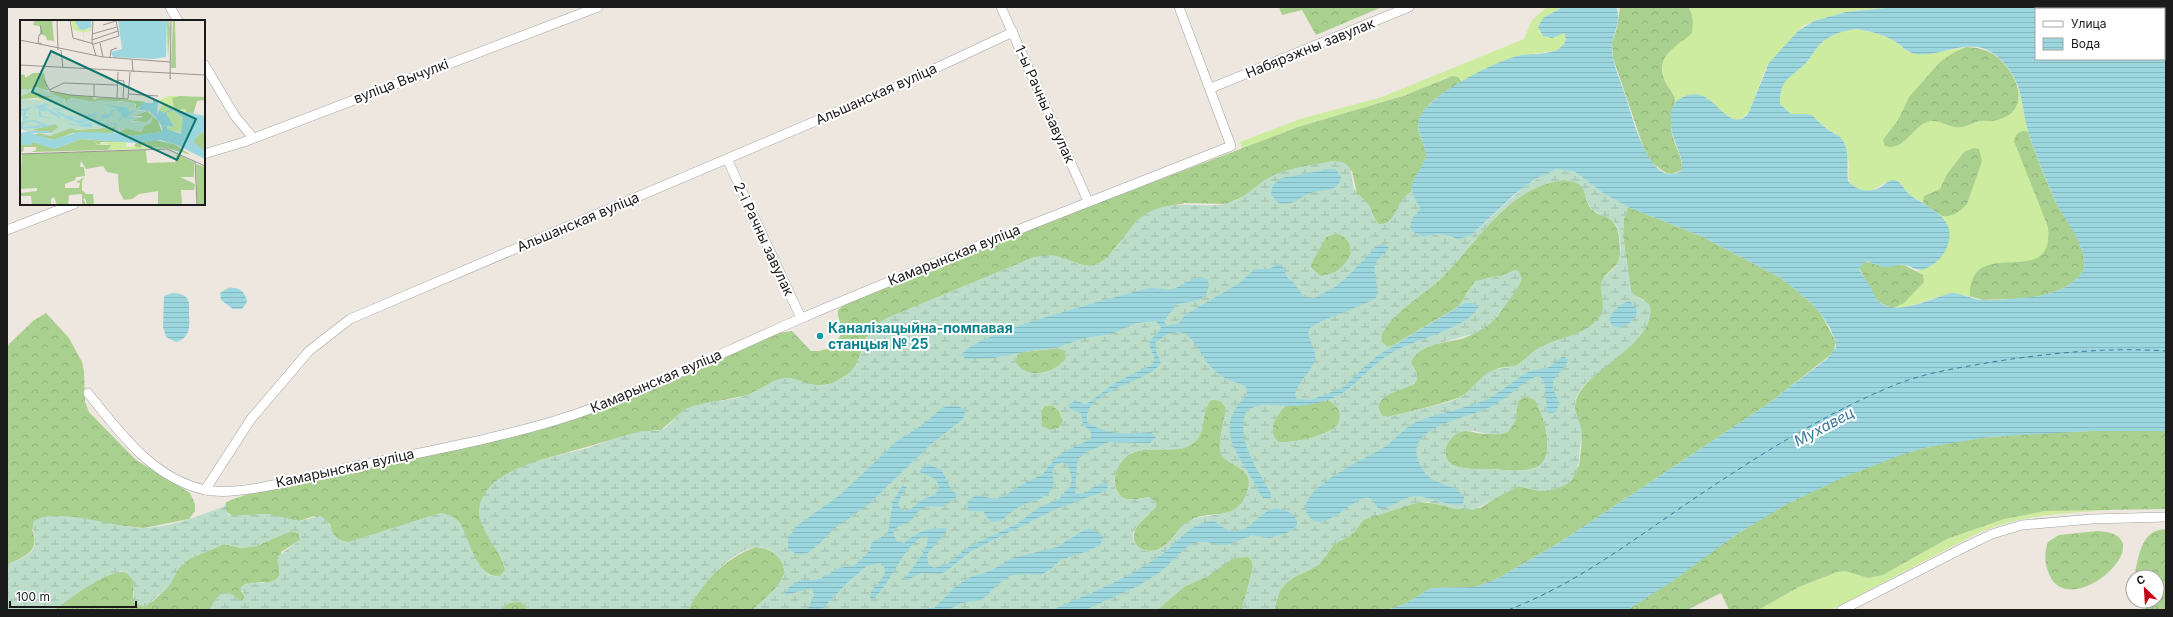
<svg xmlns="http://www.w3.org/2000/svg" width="2173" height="617" viewBox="0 0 2173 617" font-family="Inter,sans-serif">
<defs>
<pattern id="forest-crowns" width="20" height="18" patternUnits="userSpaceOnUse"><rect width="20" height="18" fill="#aad090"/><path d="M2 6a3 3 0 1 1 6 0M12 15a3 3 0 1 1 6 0" fill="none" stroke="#92b27c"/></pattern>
<pattern id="wetland-marsh" width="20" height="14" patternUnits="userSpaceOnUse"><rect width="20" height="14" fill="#bbddc9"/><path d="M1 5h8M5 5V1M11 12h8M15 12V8" fill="none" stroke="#a0bdac"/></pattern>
<pattern id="water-rules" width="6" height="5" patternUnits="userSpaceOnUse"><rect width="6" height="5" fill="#9cd7df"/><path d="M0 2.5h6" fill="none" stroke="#86b8bf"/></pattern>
</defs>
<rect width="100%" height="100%" fill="#ede7df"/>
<g fill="#ceeca0">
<polygon points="1547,7 1563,7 1549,15 1539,32 1548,38 1564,33 1566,38 1562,47 1554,51 1516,56 1485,69 1462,82 1461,79 1447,77 1415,92 1298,127 1242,149 1240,142 1300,119 1382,97 1524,39 1532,20"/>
<path d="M1688,7H1896L1846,12L1814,21L1803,26L1765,70L1749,112L1739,120C1715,117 1703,78 1674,103C1676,93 1670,90 1666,83C1656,64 1667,50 1683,41L1690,11Z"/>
<path d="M1856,29L1879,34L1893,40L1908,52L1927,54L1966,47L2014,78L2019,91L2032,145L2056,203L2079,243L1974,298C1945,286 1921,308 1893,308L1871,288L1931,266L1944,254L1933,209L1910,195L1899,182C1896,182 1890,181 1887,182C1877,186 1873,195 1859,189C1845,184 1849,175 1849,164C1848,158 1844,142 1840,138C1837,133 1829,131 1825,127C1810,113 1811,114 1791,114L1780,104C1780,78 1789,79 1805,64C1809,60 1812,54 1816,49C1826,36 1840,31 1856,29Z"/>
<path d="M2112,510C2065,513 2021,515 1978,533L1831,610H1758L1799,587L1837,572L1845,571L1868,578L1883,575L1947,539L2004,519L2045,511Z"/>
</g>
<g fill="url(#forest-crowns)">
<polygon points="1279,7 1382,7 1316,35 1302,10 1282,15"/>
<path d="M1620,7H1688C1694,15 1693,23 1692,33C1678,46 1655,55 1664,79C1667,87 1673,91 1675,99C1674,111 1669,120 1672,133C1674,146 1683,156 1682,170L1672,174L1666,173L1652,163L1644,149L1613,58L1612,43L1617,28Z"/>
<path d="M1966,47C1986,48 1998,54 2009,70C2024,91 2023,116 1993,121C1989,122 1985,120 1981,121C1972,122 1965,129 1955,127C1947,126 1940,120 1931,121C1914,123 1904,153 1885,146L1883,140L1898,120L1909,97L1940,62L1953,53Z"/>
<path d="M1452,76L1458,77L1462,82C1445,92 1413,108 1419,133C1421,140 1427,149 1426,157C1424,167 1416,178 1411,188L1412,192L1408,194C1402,202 1397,212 1391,220C1380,234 1374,218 1371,210C1368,203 1363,198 1357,194L1352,171L1333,161L1274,175L1247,195L1226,204L1185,203L1160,208L1138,220L1108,257L1100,263L1091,266L1082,265L1056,256L1035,257L885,319L866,338L857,364L850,373L832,384L810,386L784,378L775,381L748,395L694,406L684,410L661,430L639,432L537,461L479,514C483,527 506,562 505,571L500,576C479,579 471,547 464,534C460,526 448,519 441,513L349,542C336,541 333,537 330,524L314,516L299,521L292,520L268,514L233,516L225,511L226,502L245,495L517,436L779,333L792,331L811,351C825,352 841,346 841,329C841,323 837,317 838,310L845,304L1035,227L1298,127L1406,95Z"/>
<path d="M2024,131L2028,132C2036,156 2045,181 2057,204C2068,225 2087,245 2084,270C2061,302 2019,298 1983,300L1970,296C1970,231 2055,294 2048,227L2014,141C2016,135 2017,132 2024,131Z"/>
<path d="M1974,148L1979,149L1982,161L1967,204C1960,212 1953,217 1942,216L1923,203L1924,196L1940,189L1947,174L1964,152Z"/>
<path d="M1564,180C1595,183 1578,198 1594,211C1596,214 1601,215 1605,216C1619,222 1619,235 1620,249C1621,269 1611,266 1603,279C1597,290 1608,303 1602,314C1590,335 1560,337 1541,347C1532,351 1526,360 1517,365C1511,368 1503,366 1497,369C1482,377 1472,392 1458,398C1435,406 1411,411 1388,417L1382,416L1378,407C1381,393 1401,389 1414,384C1421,375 1415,371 1411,363C1414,343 1449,343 1464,338C1477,333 1494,323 1501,311C1509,299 1512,282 1516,270L1501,276L1488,278L1468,291L1462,302L1456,308L1390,347C1357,338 1427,291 1435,284C1476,247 1504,187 1564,180Z"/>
<path d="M1628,207L1701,236L1781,278L1809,301L1821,314L1836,342L1833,353L1768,404L1562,541L1490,583L1474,587L1431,588L1405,604L1386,610H1274L1279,592L1286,583L1294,577L1311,569L1325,557L1334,544L1354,532L1363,520L1371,516L1419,502L1480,508L1497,497L1517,487H1523L1540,491L1556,488L1579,466C1580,456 1583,443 1581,433C1580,424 1574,416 1575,406C1576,379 1632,352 1648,323L1644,300L1634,295L1631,291L1623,236L1624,218Z"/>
<path d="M1336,233C1347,236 1351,243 1351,254C1344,268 1336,275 1320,276L1310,267C1311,262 1322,244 1326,237Z"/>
<polygon points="1865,261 1881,266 1904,265 1923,275 1924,282 1904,303 1893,308 1882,304 1875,298 1859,268"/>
<path d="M46,313L69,338L82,362L84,372L85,402L89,412L136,460L190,493L195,504V511L189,519L144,528L113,525L62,516L32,529C41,552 25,556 7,565V346L33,321Z"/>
<path d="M1061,348L1065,351L1066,359C1054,374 1025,381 1015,361L1018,354L1022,352Z"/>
<path d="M1526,396L1535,400C1544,415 1557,457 1537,467C1523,473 1506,470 1492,469C1480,469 1466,470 1455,466C1439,460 1445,439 1458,433C1468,428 1474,434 1484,434C1493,433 1505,428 1513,425L1518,401Z"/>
<path d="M1211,400C1219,399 1223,402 1226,409C1225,419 1218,441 1221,451C1225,468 1259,465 1246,495C1235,523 1209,509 1191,520C1178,527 1172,543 1159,549C1149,554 1131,549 1134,534C1135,525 1144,519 1150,513L1149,497C1141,498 1129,502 1122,497C1109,487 1115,465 1127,456C1146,442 1175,457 1194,441C1207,431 1200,412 1211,400Z"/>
<path d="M1328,400C1339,406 1342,412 1339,424C1325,437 1296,443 1278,442C1266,430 1276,416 1285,406H1296Z"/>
<polygon points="1052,405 1059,411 1063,421 1059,428 1050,430 1042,426 1040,412 1044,406"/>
<path d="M2091,431H2166V509L2045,511L2004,519L1947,539L1883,575L1868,578L1845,571L1837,572L1799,587L1758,610H1729L1721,593L1687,610H1627C1672,582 1714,548 1759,520C1810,488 1870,461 1928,447C1981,435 2037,433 2091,431Z"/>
<path d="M2166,529V610H2146L2142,601H2157V577H2134C2139,557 2140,530 2166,529Z"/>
<path d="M291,531L299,533L300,540L281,552L279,576L277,579L268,583L263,582L245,584L241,591L245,596L242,601H239L233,595L211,607L210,610H54C67,600 104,572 121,572C128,571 132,577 134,582L133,598L152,602L166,589L179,568L189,559L224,544L242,548L256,546Z"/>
<path d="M2098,531C2165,534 2079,617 2052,580C2045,567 2043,556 2048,542L2059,535Z"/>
<path d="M756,547C772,549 782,556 785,573L777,587L753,610H688C702,582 726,557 756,547Z"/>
<polygon points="1242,556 1248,556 1252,561 1253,567 1242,610 1157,610 1185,586 1208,576 1229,560"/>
<polygon points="514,602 521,602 528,610 501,610 506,604"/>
</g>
<path fill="url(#wetland-marsh)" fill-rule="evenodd" d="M1333,161C1358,161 1348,179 1356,192C1359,197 1365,199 1368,203C1373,211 1371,219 1379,224C1398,225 1395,198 1412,192L1420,208L1416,214L1429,236L1441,234L1453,238L1470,236L1525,186L1547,173L1557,169L1575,172L1603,193L1628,207L1624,218L1623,236L1631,291L1634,295L1649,304C1661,336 1598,367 1582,388C1569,404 1577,412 1581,428C1583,434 1581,440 1580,446C1578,473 1578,485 1546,491C1536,492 1527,486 1517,487L1473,510L1455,509L1428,502H1419L1363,520L1349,537L1334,544L1319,565L1294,577L1286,583L1279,592L1274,610H1242L1253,567L1252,561L1248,557L1234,558L1208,576L1185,586L1157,610H753L777,587L785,573C783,562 779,556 770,550C741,534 699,588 688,610H528L521,602C512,602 506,603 501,610H210C213,602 221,588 231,594C236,596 237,601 242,601L245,596L240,588L242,586C251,581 277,586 279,575C281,568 276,562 278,556L300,540L299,533L291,531L256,546L242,548L224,544L189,559L179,568L170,585L145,607L134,603V582L127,573L121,571L106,576L80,591L54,610H7V565C18,560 38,554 35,538C34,532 32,529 33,522C53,505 116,528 144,528C172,527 199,516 225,506L228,514L233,516L268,514L299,521L320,516C337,524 326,540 349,542L441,513C449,514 455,517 460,523C467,534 479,582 498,576C503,575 505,572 505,567C499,547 474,527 480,504C490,466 556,457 588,448C604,443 620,436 637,432C644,430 653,432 661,430C671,426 676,414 686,409C705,400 728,402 748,395C760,391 769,381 783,378C800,376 812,391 832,383C872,368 853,337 885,319L1035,257C1042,256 1049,255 1056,256C1068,258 1081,269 1094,265C1119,257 1125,226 1147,213C1175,198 1197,209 1225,204C1245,200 1256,183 1274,175C1292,167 1314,165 1333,161ZM1564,180C1596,183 1577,205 1602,215C1606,217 1612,219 1615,223C1621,231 1622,252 1619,261C1617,268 1610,271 1605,277C1594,288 1610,305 1598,319C1583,336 1560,337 1541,347C1532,351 1526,360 1517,365C1509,369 1499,367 1491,371C1479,377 1472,390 1461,397C1445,405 1406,412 1388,417L1382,416L1378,407C1382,389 1407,393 1417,380V374L1411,363C1414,343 1465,340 1481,330C1496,320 1506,305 1516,290C1521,283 1525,276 1516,270L1501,276L1475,281L1462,302L1456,308L1390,347C1357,338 1427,291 1435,284C1476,247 1504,187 1564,180ZM1336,233C1347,236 1351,243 1351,254C1344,268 1336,275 1320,276L1310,268C1311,262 1322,244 1326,237ZM1055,348L1065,351L1066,359C1054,374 1025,381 1015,361L1018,354L1022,352ZM1526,396L1535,400C1544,415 1557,457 1537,467C1523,473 1506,470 1492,469C1480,469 1466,470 1455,466C1439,460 1445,439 1458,433C1474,425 1487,440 1508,432L1516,420L1518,401ZM1211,400C1219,399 1223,402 1226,409C1224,422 1217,441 1221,454C1226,467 1259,465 1246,495C1236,520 1210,512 1191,520C1177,526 1173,542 1160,549C1153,552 1142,552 1137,546C1123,533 1148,515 1156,507V502L1149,497C1141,498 1129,502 1122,497C1106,485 1118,460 1132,453C1153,444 1179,458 1197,440C1207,429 1200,411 1211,400ZM1328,400C1339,406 1342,412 1338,424C1325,437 1296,443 1278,442C1266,430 1276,416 1285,406H1296ZM1047,405C1057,405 1061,413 1063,421L1059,428L1050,430L1042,426L1041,408Z"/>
<g fill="url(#water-rules)" fill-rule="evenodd">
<path d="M1563,7H1616C1623,23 1610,36 1612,52C1614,67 1621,83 1626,98C1632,116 1651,193 1682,170V163C1680,150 1672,139 1671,125C1670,115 1671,103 1681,98C1708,84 1717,114 1734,119C1741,121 1746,117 1749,112L1769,63L1798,31L1814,21L1846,12L1896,7H2166V431H2091L1989,437L1928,447L1901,455L1844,477L1787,504L1737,534L1673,581L1627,610H1386L1405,604L1431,588L1474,587L1497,579L1562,541L1768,404L1828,358L1836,347V342L1830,328L1821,314L1809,301L1781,278L1701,236L1628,207L1603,193L1575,172L1556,169L1534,180L1516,193L1470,236L1458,239L1441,234L1422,237L1411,230C1408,220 1416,216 1420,208L1414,197L1411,188L1414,179L1426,158C1427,145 1415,133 1419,120C1425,96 1494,62 1517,56C1529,53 1543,55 1554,51C1560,49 1564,45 1566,39L1564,33L1552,38L1543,36L1538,27L1543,18ZM2036,9H2164V59H2036ZM1856,29C1869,31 1882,34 1893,40C1901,45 1907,53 1916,54C1938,58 1969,37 1991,52C2001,58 2009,68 2015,79C2023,96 2023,116 2029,134C2036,157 2046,180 2056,202C2066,224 2087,244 2084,270C2067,294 2040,297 2012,299C2003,299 1993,301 1984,300C1972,300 1963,293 1951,293C1933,298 1899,315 1882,304C1875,300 1874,293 1870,286C1866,280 1861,275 1859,268L1866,261C1874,263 1881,268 1889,267C1894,267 1899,264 1904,265C1914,266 1917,273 1927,268C1937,263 1945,255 1948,244C1957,216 1926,208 1909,194C1904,190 1901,181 1894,180C1888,180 1885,184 1881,187C1869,194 1856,190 1848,181C1846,166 1851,151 1841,138C1837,134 1830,132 1826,128C1807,112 1817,114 1791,114L1780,104C1780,79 1789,79 1805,64C1809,60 1812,54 1816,49C1826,36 1840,31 1856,29Z"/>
<path d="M1329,169H1335L1341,176C1339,194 1323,188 1311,193C1298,198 1292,207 1277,202L1271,194L1273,185L1282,178Z"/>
<path d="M1385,244L1389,248C1385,255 1376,258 1375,266C1372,277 1381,287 1376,298C1363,307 1313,321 1309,330C1305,339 1319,348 1314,362C1310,374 1296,383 1295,396L1297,399L1311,400L1342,388L1377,356L1465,303H1475L1478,308C1467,328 1415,339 1393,352C1368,365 1355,391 1328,400C1318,403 1306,406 1295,406C1277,407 1262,399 1246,412C1235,441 1258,469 1271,494V499L1263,498L1259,492C1242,455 1209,432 1247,395L1246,387C1236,381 1225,380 1216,372C1195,354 1192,312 1155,343V348L1161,362C1153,382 1082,389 1087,422C1107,436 1128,434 1151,432L1156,437L1150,443L1109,442L1085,453L1079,458L1077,463L1075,493C1086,498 1095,483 1107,482L1108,487L1105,491L1056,509L971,551L945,572L939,574L921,573L906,581L905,578L922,555L927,545L928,537L923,536C901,548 886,593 872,599L870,598L871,592L885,574L884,566L880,563L867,566L848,582L821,610H808L814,595L812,588L786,595L785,593L788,588L799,581L820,579L839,568L855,565L869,551L873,541L884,536L888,532L893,501L903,485L907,487L899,500L898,505L903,511C912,510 914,506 920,501C928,496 935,498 939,488C937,474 926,478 919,471L928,464L942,470L952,491L957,494L956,498L943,507C932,506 924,504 916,514C914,516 913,519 910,521C902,526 896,524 893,534L897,541L904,543L916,534L930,529L946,528V532L927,554L928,564L934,568L947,564L970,546L1017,524L1038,508L1059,499L1070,487L1072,478L1068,465L1062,462C1044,469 1059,479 1051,490C1043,501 1028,501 1017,508C1011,511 1006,518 1000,521C996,522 994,522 990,522L983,511H970L967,506L968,501L976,495L996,499L1007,494L1021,485L1043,474L1054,460L1064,452L1089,440L1091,437V431L1083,425L1081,413L1070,409L1069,404L1076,401L1085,404L1088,403L1115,383L1152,365L1155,359C1145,336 1149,345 1161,328L1156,321L1136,323L1111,334L1084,338L1055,348L1035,350L993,358L965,359L962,354C975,333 1114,298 1145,289C1156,286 1165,291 1173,289C1185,286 1195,272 1208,280C1212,303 1190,301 1177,304L1164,321L1166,326L1179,323L1185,315L1238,284L1255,269H1269L1279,264L1282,265L1287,277L1294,283L1303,296L1314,298L1335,287L1346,278L1377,246Z"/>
<path d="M228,288C239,287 245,291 247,302L242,309H233L221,300L220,293Z"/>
<path d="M172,293C177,293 183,294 187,298C190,302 189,309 189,314C190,327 190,338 176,342L166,337L163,327L164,296Z"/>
<path d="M1630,301L1637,309C1637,320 1623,331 1613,326L1609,320C1612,311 1621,303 1630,301Z"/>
<path d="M1564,356L1568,360C1565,370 1551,376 1553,388C1554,394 1558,398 1559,403L1556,412L1549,413L1547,410L1544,381L1539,376L1535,377C1519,385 1506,399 1490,407C1462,421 1391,428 1426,474C1436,486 1455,483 1464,497L1463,504C1452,508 1430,496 1416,496C1402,496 1392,510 1378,508C1375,505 1374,500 1370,498C1359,493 1337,522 1316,522C1275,498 1369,457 1383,448C1395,441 1403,428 1416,422C1438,413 1461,410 1483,401C1499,394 1511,382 1526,373C1533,369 1542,370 1549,367C1555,364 1558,358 1564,356Z"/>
<polygon points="954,405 964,409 965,413 963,419 930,445 869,504 835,528 817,546 807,553 798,555 788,549 788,538 798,525 840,495 897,441 921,426 942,408"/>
<path d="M1276,508C1285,510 1292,512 1297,520V525L1289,532L1270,538L1252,535L1227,545H1221L1208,542H1198L1188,546L1159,573L1136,587L1085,610H1052C1088,594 1128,579 1161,555C1178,543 1191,522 1214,521C1219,524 1224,529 1230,531C1250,535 1258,511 1276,508Z"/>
<polygon points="1091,529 1100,533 1103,537 1100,545 1088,551 1060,560 1051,569 1041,575 1029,574 1012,575 998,584 982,600 961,603 948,610 909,610 934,608 954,588 968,578 990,571 1013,558 1057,547 1084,530"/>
</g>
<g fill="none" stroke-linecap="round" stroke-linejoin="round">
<path stroke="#3d799f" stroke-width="1" stroke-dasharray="5 4" stroke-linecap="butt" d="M1508,610C1579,583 1638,536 1701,494C1761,454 1823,415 1890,387C1922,373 1958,368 1992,362C2050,353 2108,347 2166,351"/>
<defs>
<g id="minor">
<polyline points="170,7 178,21"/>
<polyline points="1001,7 1088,201"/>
<polyline points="204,64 235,116 253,138"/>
<polyline points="1211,88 1409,7"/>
<polyline points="204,154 244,142 598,7"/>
<polyline points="727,159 801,318"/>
<polyline points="7,230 74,204"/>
<path d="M88,393C120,433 153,479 206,490C239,497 312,476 347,468C416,453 487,441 554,421C640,395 720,353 802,318C944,257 1088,203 1231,146L1179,7"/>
<polyline points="205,490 251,419 309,351 350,319 891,89 1013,32"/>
<polyline points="1842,610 1965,547 1992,534 2022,525 2092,519 2166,517"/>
</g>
</defs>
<use href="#minor" stroke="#a2a2a2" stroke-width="10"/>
<use href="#minor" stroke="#fff" stroke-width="9"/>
</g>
<circle fill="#0f9aa8" stroke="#fff" stroke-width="1.5" cx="820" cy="336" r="4"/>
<g text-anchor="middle" stroke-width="4" stroke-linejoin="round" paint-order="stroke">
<g font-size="14" fill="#1b1b1b" stroke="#fff">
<text transform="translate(1310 48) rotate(-22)" y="5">Набярэжны завулак</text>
<text transform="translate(401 81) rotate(-21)" y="5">вуліца Вычулкі</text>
<text transform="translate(876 94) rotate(-24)" y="5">Альшанская вуліца</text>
<text transform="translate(1045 104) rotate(66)" y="5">1-ы Рачны завулак</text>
<text transform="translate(578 222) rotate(-23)" y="5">Альшанская вуліца</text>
<text transform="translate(764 239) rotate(65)" y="5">2-і Рачны завулак</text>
<text transform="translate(954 255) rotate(-22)" y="5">Камарынская вуліца</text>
<text transform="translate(656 381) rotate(-23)" y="5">Камарынская вуліца</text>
<text transform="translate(345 468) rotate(-12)" y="5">Камарынская вуліца</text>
</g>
<g font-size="14" font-weight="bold" fill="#0d838f" stroke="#fff" text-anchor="start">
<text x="828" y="333">Каналізацыйна-помпавая<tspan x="828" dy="16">станцыя № 25</tspan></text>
</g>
<g font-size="15" font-style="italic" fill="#3d799f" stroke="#fff">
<text transform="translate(1824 427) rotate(-28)" y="5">Мухавец</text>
</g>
</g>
<g transform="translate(20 20)">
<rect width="185" height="185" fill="#ede7df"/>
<path d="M51,0H54L58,8L64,10L70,8L73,0L72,11L64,12V20L63,12L53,10ZM148,76H160L152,79L153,85L160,90L165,89L168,94L151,89L144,93L139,90L143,84L140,80ZM153,90L163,99L162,112L147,110L146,107H154L146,93ZM96,121L106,122V127L135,126L148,128L151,129L156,131L146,128L88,130V124L77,125L75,122L80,124Z" fill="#ceeca0"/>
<path d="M15,0H32L34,21L27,20L26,16L20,14V6L13,5ZM147,0H149L150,9L148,39ZM153,0H155L156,48H151ZM13,53H24L28,71L17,67L8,70L0,69V54L5,55V58ZM11,72L21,73L22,76H34L23,80L17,78L0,79V76ZM30,72L72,77L75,80L77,78H93L126,82L116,89V84L101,81L74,82L52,78L46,85L45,79L37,78ZM160,76L185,77V80L177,81L173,95L168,94L165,89L158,90L154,88L152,78ZM127,91L138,101L142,112L113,116L97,113L106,108L121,112L124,106L131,103V98L126,102L110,101L124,96H113ZM36,104L39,107L31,113L11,110ZM51,107L56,110L97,107L93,113H53L34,120L13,115L19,113L30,116ZM185,112V131L176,126L173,121L179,114ZM61,119L104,122H81L79,125L75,121L77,125H91L88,130L11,132L16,130V127H4L3,132L0,131V125H10L13,122L37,128ZM134,120L154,124L171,135L148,128L128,127L127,124H122L121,128L114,126L116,123ZM126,130L127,143L155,142L157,134L174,142V157H160L175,164L174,170H161L162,185H138V171L119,174L112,179L104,180L99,171L98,154L87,152L83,146L66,149L61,141L60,147H64L65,156L56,157L55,160L45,164V168H59L60,163L56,162L65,157L62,161V170L66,174H73L74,185H67L65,178L63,179L66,184L62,185V174L49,175L48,185H37L34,177L31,179V185H12L11,176H0V173L17,171V168L0,169L2,134ZM176,144L185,147L184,185H177Z" fill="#aad090"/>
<path d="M17,67L44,79L46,85L47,80L51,78L74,82L80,80L115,83L116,89L119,88L118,91H131L133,95L131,103L124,106L121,112L106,108L93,113L96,107L56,110L51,108L30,116L19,113L31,114L34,113L26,111L4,114L0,113L8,112L0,109L2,108V100L9,96L5,94L1,98V105L0,107V79L23,80L34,76H22L21,73L11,72L0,76V69L8,70ZM126,91L130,92L132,96L127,102H110L123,97H112ZM36,104L39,107L31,113L11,110Z" fill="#bbddc9" fill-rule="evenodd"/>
<path d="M54,0H71V7L64,10L59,9ZM98,0H147L146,37L134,39L93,37L91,32L102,29ZM133,80L138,82L137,95L139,90L144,93L151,89L185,96V112L179,114L173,122L185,131V139L157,125L141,120L116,123L61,119L34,129L13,122L10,125H0V113L12,111H26L34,113H11L32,120L59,112L96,113L112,116L142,112V106L130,91L118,90L122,83H133ZM153,90L163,98L161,114L147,109V106L154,107L146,93ZM28,83L29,86H23L36,93H38L32,87L45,90H36L47,96L63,97L52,98L56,100L63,99L67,96L65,95L78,93V91L79,94H74L77,96L75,98L83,97L80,95L90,94V91L98,89L85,84L108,88L109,92L116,90L105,98L120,97L108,99L101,97L100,104L99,98L102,96L98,90L91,92L94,96L89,95V98H73L76,95L64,99L87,100L74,102L78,105L95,103L100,107L93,104L78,106L73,101H68L60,104L45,98L49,103L58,105L72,102V107H64L49,104L45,99V97L35,93L41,97L38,101L39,98L23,88L27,92L20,91L22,96L35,99L19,97V88L12,87L6,92V96H10L2,101L14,100L27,105L36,104L27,107L0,109L4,91L0,90ZM12,101L22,105L3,107L4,103Z" fill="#9cd7df" fill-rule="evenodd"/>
<path fill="none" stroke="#9cd7df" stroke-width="2" d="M0,116L33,123L60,115L114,119L145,116L162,121L185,134"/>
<path fill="none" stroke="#999591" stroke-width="1" d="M37,0L38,30M50,0L53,18L74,24L99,16L96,0M73,0L72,22L76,36M151,0L150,59L151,58M20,5L22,13L19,15L18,23L22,24M83,5L96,1M72,14L97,7M0,20L83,37L150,42M72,20L98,11M80,23L83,37M41,30L43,48M90,38L91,30L97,28M112,40L113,52M0,45L185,55M24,60L30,71L50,75L108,79L110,52M97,60L104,61L103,79M74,64V77M29,70L44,63L97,65M109,74L138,76M97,78L98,52M0,134L147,129L185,146M175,141L177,185"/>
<path fill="#0f766e" fill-opacity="0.15" stroke="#0f766e" stroke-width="2" d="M31,31L176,99L157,140L12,72Z"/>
<rect width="185" height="185" fill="none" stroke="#1b1b1b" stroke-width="2"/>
</g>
<rect width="2173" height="617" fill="none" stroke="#1b1b1b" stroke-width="16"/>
<rect x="2035" y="8" width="130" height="52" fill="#ffffff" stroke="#a4a4a4"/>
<rect x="2043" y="21" width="20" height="6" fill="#ffffff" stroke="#a4a4a4"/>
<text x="2071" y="28" font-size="12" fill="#1b1b1b">Улица</text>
<rect x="2043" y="38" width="20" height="12" fill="url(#water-rules)" stroke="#a4a4a4"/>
<text x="2071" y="48" font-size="12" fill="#1b1b1b">Вода</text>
<g transform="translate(2145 589) rotate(335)"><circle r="19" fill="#ffffff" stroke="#a4a4a4"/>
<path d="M0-3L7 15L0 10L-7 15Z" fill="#c50017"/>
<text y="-6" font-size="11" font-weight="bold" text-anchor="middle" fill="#1b1b1b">С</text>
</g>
<path d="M10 601v6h126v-6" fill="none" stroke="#1b1b1b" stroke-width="2"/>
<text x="16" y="601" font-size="12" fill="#1b1b1b" stroke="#ffffff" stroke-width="3" paint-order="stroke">100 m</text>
</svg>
